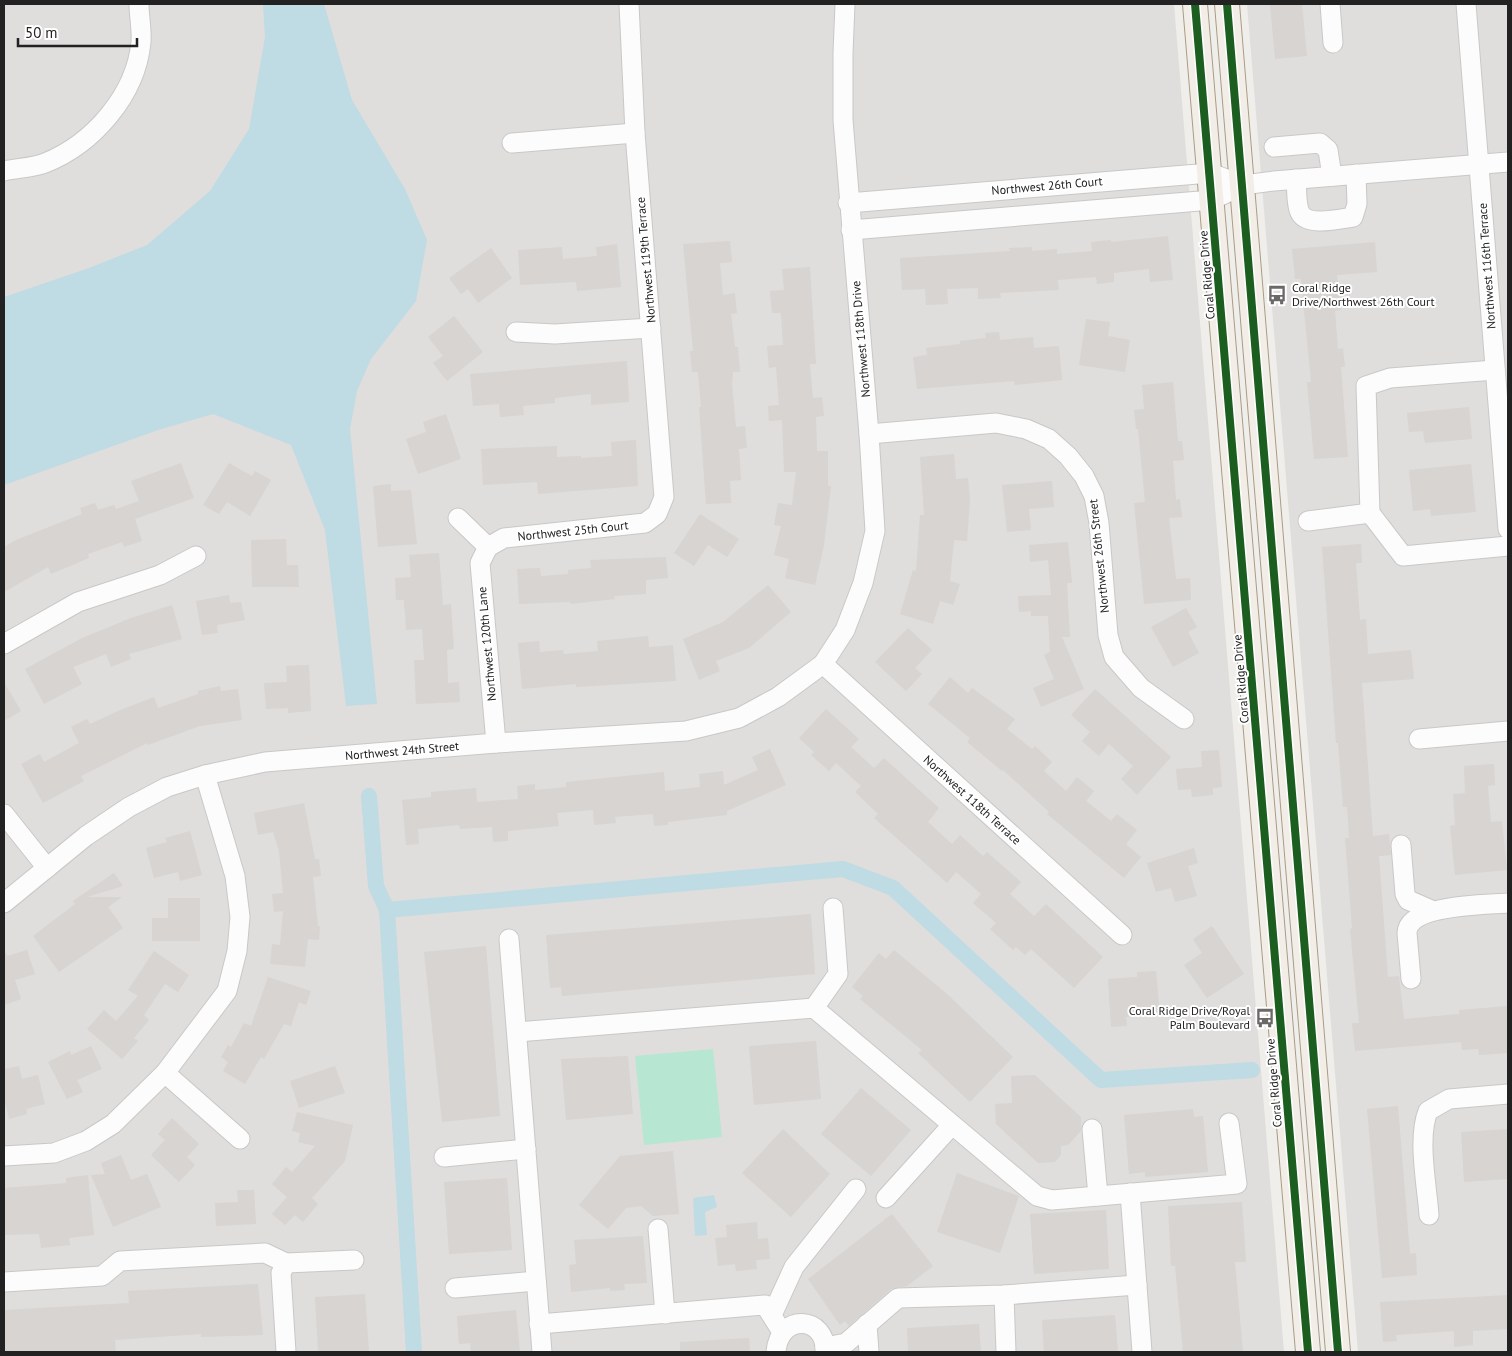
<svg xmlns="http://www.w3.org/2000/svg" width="1512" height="1356" viewBox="0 0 1512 1356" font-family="'PT Sans',sans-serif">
<rect width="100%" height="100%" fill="#f0eeeb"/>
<g fill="#dfdedc">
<polygon points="4,4 1174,4 1284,1352 4,1352"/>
<polygon points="1247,4 1508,4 1508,1352 1358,1352"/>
</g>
<polygon fill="#b7e6d2" points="713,1049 722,1137 644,1145 635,1056"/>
<g fill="#bfdbe3">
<polygon points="263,4 324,4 352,100 405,189 427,240 416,301 371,359 357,391 350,429 377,704 346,706 325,530 291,445 213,414 158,430 4,485 4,297 89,268 147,245 210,191 249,129 265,37"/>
<polygon points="714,1195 717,1207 705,1212 707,1235 695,1236 693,1198"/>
</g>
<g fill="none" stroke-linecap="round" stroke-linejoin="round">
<g stroke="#bfdbe3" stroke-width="16">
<polyline points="369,796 376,886 387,910"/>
<polyline points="414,1352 387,910 843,869 893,888 1101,1080 1252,1070"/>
</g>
</g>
<g fill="#d7d4d2">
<polygon points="1270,4 1302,4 1307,56 1275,59"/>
<polygon points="1168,236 1173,280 1150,282 1149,269 1114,273 1114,282 1097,284 1096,277 1058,280 1059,290 1000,293 1001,298 978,299 978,288 947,289 948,304 926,305 925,289 902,290 900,258 1010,251 1009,248 1032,247 1032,251 1057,249 1057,254 1092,251 1091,242 1111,240 1111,242"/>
<polygon points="730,241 732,262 720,263 723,295 735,293 737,313 731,314 735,347 738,347 740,372 733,372 732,384 736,427 745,426 747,448 739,449 741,480 730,481 731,503 706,504 699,407 701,407 698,372 692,372 690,351 693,351 683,244"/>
<polygon points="1375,242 1377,272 1337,275 1341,310 1335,311 1338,349 1343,348 1345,367 1341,367 1348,457 1314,459 1307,382 1311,382 1301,279 1295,279 1292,249"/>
<polygon points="617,244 621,287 577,291 576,282 520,285 518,250 562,247 563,259 597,256 596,247"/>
<polygon points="491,248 512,278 478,303 468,289 461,294 449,278"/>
<polygon points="810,267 816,364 810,364 813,398 822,397 824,416 816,417 817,451 828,451 828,486 831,486 824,545 815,585 785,578 789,559 774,555 781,526 774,525 778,503 792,505 796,472 784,472 782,420 769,421 768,406 779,405 776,367 769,368 767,346 783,345 781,313 772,313 770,291 784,290 782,269"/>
<polygon points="454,316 483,352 447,381 433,363 443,356 428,337"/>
<polygon points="1086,319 1110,322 1108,336 1130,340 1125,372 1079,365"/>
<polygon points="999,332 1000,340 1033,337 1034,348 1059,346 1062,380 1015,385 1014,381 917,389 913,357 927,355 926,348 960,344 960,341 986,338 985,333"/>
<polygon points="627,361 629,402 591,405 591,394 555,398 555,403 523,406 524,415 500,417 499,404 473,406 470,374"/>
<polygon points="1173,382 1178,441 1182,441 1184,460 1173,461 1176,500 1180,499 1182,517 1169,518 1176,579 1190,578 1191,600 1144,604 1134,503 1145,502 1138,429 1136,429 1134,410 1144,409 1142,385"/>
<polygon points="1469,407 1472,439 1425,443 1423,431 1409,432 1407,413"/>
<polygon points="446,414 461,459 418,474 406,439 426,432 423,422"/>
<polygon points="636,440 638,486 538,494 537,482 483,485 481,449 557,446 557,457 581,456 581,458 612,456 611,442"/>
<polygon points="954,454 956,479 968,478 970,500 967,541 954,540 950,581 960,584 953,605 940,601 933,624 900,614 913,570 916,571 920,515 924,515 920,457"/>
<polygon points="181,463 194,498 135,519 142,541 124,547 122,542 88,554 89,558 51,574 48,567 4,592 4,547 16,540 82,514 80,508 95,503 98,510 114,505 116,509 139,501 131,481"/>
<polygon points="229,463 252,476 255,471 271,480 250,516 227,502 219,514 203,505"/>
<polygon points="1471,464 1476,512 1431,516 1430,509 1413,511 1409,470"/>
<polygon points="1052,481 1054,507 1029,509 1031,530 1007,532 1002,485"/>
<polygon points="391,484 391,491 411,490 417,544 378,547 373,486"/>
<polygon points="700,514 739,539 727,557 708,545 694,566 674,553"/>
<polygon points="286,539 287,565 298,565 299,587 252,587 251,540"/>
<polygon points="1068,542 1072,583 1067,583 1070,637 1062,637 1084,689 1041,707 1033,688 1054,679 1044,655 1050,652 1048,616 1031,616 1031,611 1019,612 1018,596 1051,595 1048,560 1030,562 1029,545"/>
<polygon points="1361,544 1362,563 1356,563 1360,620 1366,619 1368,654 1411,650 1414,679 1362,683 1373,836 1389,834 1391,855 1379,856 1388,977 1399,976 1404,1019 1459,1014 1459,1010 1508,1006 1508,1053 1479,1055 1478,1049 1462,1050 1461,1042 1355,1051 1352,1023 1359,1023 1350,929 1352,928 1345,838 1349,838 1347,807 1343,807 1338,743 1336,743 1322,547"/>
<polygon points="439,553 443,605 451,604 454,649 447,650 448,683 459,682 460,702 416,704 414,660 424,660 422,629 406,630 404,600 396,600 395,578 411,577 409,555"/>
<polygon points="666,557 668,578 646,580 646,594 614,596 615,599 571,604 570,602 519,604 517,569 540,568 541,576 568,574 568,570 591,568 590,560"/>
<polygon points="768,585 791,612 749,648 716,661 720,671 699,680 683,639 723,622"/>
<polygon points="229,595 230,603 241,602 245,620 217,625 218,633 202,635 196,601"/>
<polygon points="172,605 182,639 129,654 131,659 111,667 106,654 73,667 82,684 44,704 25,669 82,638 131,618"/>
<polygon points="1186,608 1197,627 1188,632 1199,653 1173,667 1151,627"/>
<polygon points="908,628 932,650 915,668 922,674 906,691 875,662"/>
<polygon points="648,636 649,647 673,645 676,681 576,687 576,684 522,689 518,643 539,641 540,652 563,650 564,654 598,651 597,641"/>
<polygon points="309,665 311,711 288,713 288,708 266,709 264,683 287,682 286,666"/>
<polygon points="950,677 968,693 972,688 1015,719 1007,729 1032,749 1035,746 1052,762 1044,771 1066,791 1077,777 1094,791 1086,801 1111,821 1117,814 1137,830 1126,844 1141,857 1124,878 1047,814 1049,812 1003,770 1002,771 967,742 970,738 928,704"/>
<polygon points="4,682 21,711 4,721"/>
<polygon points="220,686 221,691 238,689 242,720 200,726 148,745 147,743 81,776 84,781 43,803 21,764 40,754 44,762 79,743 71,727 87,719 90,724 118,711 154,697 158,708 198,694 198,691"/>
<polygon points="1095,689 1171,757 1137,795 1121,779 1133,766 1109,744 1099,756 1082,741 1090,732 1071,715"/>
<polygon points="826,709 859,739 851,747 874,768 884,758 939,808 928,822 952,844 960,835 983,856 987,852 1021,882 1010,894 1034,916 1046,904 1103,957 1074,988 1031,949 1025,955 1016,947 1013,950 990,929 996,923 973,903 981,894 956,872 947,883 874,818 878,814 855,792 861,786 836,763 829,771 811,755 814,752 799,738"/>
<polygon points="770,749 786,785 727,811 727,815 668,822 668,825 654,826 653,814 615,817 616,823 594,825 593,810 557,813 559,826 508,831 508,841 493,842 492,827 460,829 459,825 418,829 419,844 406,845 402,800 431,797 431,792 476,788 477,802 518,799 517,786 535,784 535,790 566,787 566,782 664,772 665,791 700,787 699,774 723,771 724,785 758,770 752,757"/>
<polygon points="1219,750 1222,787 1213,788 1213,795 1192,797 1191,789 1178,790 1176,769 1202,767 1201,751"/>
<polygon points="1494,764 1495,785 1488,786 1491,822 1502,821 1507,870 1455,875 1450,826 1455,825 1453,794 1465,793 1464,766"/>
<polygon points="304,803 315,859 319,859 321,876 313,877 318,926 320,926 319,940 308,939 305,967 270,964 272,944 280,945 283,911 274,912 272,894 283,893 279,851 273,832 258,835 254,813"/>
<polygon points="190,831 202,875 180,881 178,872 154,878 146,848 167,842 165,838"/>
<polygon points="1194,848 1198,863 1188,866 1197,896 1175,902 1171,888 1156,892 1147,863"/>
<polygon points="114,873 123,886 87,897 122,897 108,907 123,928 59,972 33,936 75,904 73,901"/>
<polygon points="168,898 200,898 200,941 152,941 152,918 168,918"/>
<polygon points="811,914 815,974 562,996 561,987 550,988 546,935"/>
<polygon points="1212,926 1244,974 1207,998 1184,965 1202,953 1193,939"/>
<polygon points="486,946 500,1116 442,1122 424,952"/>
<polygon points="27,950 35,974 15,980 21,999 4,1005 4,953 6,953 7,956"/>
<polygon points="894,950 947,994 1013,1057 970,1102 918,1053 922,1050 860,999 863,996 852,987 879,953 886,959"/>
<polygon points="154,951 189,975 178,992 165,984 144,1015 149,1020 134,1038 138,1041 122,1059 87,1029 104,1010 116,1021 138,996 128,990"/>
<polygon points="1156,971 1160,1015 1126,1017 1127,1026 1111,1027 1108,979 1137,977 1137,972"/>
<polygon points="268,977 311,991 306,1005 299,1002 291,1026 284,1024 264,1059 261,1057 245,1084 223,1071 228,1062 221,1057 228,1045 231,1047 244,1023 251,1026"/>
<polygon points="816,1041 821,1099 754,1105 749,1046"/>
<polygon points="91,1046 102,1069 77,1080 83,1092 67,1099 48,1062 70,1051 71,1055"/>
<polygon points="628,1056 633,1114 566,1120 561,1059"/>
<polygon points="19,1066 22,1079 38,1075 45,1104 26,1109 27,1114 9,1119 4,1098 4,1069"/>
<polygon points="335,1066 345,1093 299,1108 290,1081"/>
<polygon points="1035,1075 1081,1117 1081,1131 1068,1145 1061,1146 1061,1155 1055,1162 1038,1163 996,1124 995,1104 1012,1103 1011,1076"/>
<polygon points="861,1088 911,1130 871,1176 821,1134"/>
<polygon points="1398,1106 1410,1254 1416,1253 1417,1275 1382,1278 1367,1109"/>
<polygon points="1193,1109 1194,1117 1203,1116 1208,1172 1145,1177 1145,1172 1129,1174 1124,1115"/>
<polygon points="297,1112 353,1125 345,1161 312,1198 318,1204 303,1222 295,1215 285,1225 272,1214 287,1197 272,1184 286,1167 292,1172 315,1146 298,1142 300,1133 292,1131"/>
<polygon points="172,1118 199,1144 187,1157 195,1165 179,1182 151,1155 165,1140 158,1134"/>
<polygon points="783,1129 830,1174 791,1217 742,1173"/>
<polygon points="1508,1129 1508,1179 1464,1182 1461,1132"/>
<polygon points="673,1151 679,1214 653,1216 641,1206 626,1208 608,1229 579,1205 620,1156"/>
<polygon points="121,1155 131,1180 147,1174 161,1207 113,1227 91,1175 105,1174 101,1163"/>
<polygon points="957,1173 1019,1196 1000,1253 937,1232"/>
<polygon points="88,1175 94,1235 69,1238 70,1245 41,1248 39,1234 4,1235 4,1188 66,1183 66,1178"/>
<polygon points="507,1178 512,1250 449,1254 444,1182"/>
<polygon points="237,1190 254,1190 256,1224 216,1226 215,1203 238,1202"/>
<polygon points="1242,1202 1246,1262 1235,1262 1243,1352 1183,1352 1175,1266 1171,1266 1168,1206"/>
<polygon points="1106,1210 1109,1269 1034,1274 1030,1214"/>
<polygon points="892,1214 933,1266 907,1286 891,1289 849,1326 845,1321 840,1325 808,1279"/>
<polygon points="757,1222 758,1239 768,1238 770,1259 756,1260 757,1269 736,1271 735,1264 718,1266 715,1238 727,1237 726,1225"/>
<polygon points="643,1236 647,1283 624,1284 625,1290 610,1291 610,1288 571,1292 569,1265 576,1264 574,1240"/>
<polygon points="258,1284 263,1335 201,1337 201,1334 115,1340 116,1352 4,1352 4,1310 129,1303 128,1291"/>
<polygon points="365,1294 369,1352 318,1352 315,1297"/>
<polygon points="1508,1295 1508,1329 1473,1331 1473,1345 1454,1347 1454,1331 1396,1335 1397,1341 1383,1342 1380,1302"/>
<polygon points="516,1310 520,1352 471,1352 470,1343 459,1344 457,1316"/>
<polygon points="1115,1315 1118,1352 1044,1352 1042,1320"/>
<polygon points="979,1324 981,1352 908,1352 907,1328"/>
<polygon points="749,1338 750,1352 680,1352 680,1342"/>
</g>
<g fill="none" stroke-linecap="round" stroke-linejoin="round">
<defs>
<g id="minor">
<polyline points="1330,4 1333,43"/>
<polyline points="1466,4 1508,529"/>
<polyline points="512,143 635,133"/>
<polyline points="1274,147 1320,143 1328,150 1332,176"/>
<path d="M4,171C17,168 33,168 45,163C93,144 136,95 141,42C142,30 139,16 139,4"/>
<path d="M1296,179C1297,189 1296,201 1299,210C1304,228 1339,219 1353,217L1357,204L1356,174"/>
<polyline points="848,203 1210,173 1243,185"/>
<polyline points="851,230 1212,200 1243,185 1274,181 1508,162"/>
<polyline points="516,332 555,334 651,328"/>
<polyline points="869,434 996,423 1026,429 1049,439 1068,456 1084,476 1094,496 1099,523 1108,635 1114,657 1141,688 1184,719"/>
<polyline points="1370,513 1403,556 1508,546"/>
<polyline points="458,518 488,547"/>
<polyline points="1308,521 1370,513 1366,386 1390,378 1495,370"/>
<polyline points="488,547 504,538 645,523 657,514 664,497 635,133 629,4"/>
<polyline points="488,547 480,563 496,743"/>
<polyline points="4,644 78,602 160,575 196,556"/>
<polyline points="823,664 1122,935"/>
<polyline points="1419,739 1508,731"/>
<polyline points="4,814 47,868"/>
<polyline points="1401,845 1405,894 1408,900 1431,910"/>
<polyline points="4,903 86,836 129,807 167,787 205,775 265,762 496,743 686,731 739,718 778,697 823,664 845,630 863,583 875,531 869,434 843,120 843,53 845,4"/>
<polyline points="509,939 542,1352"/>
<path d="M1411,979L1407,933C1408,904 1487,905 1508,903"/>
<polyline points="814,1008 838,974 833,908"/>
<polyline points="517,1032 814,1008 1037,1196 1052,1200 1237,1184 1229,1123"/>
<polyline points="165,1073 240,1139"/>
<polyline points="1092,1129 1098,1196"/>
<polyline points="4,1156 54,1153 86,1141 113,1124 165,1073 227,991 237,951 240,917 235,876 205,775"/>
<polyline points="444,1157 526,1149"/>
<polyline points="1130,1193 1142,1352"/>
<polyline points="886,1198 952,1125"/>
<path d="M1429,1215C1427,1186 1417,1138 1428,1111L1449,1099L1508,1094"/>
<polyline points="658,1229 665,1314"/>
<polyline points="4,1282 102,1276 120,1261 265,1253 286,1263 354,1260"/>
<polyline points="455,1288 536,1281"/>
<polyline points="1004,1295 1006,1352"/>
<polyline points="772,1315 794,1267 856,1189"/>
<polyline points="539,1324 765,1305 782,1332"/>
<polyline points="867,1324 869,1352"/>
<polyline points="825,1347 846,1343 898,1298 1004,1295 1137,1285"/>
<polyline points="286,1352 281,1273 286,1263"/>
<path d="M776,1352C779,1312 827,1316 825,1352"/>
</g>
<g id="major">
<polyline points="1195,4 1308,1352"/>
<polyline points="1227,4 1338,1352"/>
</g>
</defs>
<use href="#minor" stroke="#c9c8c7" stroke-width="21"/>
<use href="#major" stroke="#a79c86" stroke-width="26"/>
<use href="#minor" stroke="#fdfcfc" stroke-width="19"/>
<use href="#major" stroke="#f3ede7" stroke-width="24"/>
<defs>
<g id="cycleway">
<polyline points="1195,4 1308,1352"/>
<polyline points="1227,4 1338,1352"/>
</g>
</defs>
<use href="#cycleway" stroke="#fff" stroke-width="11"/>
<use href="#cycleway" stroke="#1b5e20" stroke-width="8"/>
</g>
<defs>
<symbol id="bus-bare" viewBox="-9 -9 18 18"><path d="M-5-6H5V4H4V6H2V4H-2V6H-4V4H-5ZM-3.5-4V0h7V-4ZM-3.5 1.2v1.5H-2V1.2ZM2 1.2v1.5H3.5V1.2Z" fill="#6a6968" stroke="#fff" stroke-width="2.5" paint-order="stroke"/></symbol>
</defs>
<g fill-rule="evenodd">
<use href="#bus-bare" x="1263" y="281" width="28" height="28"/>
<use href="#bus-bare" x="1251" y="1004" width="28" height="28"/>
</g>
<g text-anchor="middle" stroke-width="4" stroke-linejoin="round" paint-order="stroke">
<g font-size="12" fill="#222" stroke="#fff">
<text transform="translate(1047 186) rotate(-5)" y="4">Northwest 26th Court</text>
<text transform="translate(646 260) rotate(-95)" y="4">Northwest 119th Terrace</text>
<text transform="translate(1487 266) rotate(-94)" y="4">Northwest 116th Terrace</text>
<text transform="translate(1207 275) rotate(-95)" y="4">Coral Ridge Drive</text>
<text transform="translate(861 339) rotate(-95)" y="4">Northwest 118th Drive</text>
<text transform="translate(573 531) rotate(-6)" y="4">Northwest 25th Court</text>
<text transform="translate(1099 556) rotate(-96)" y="4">Northwest 26th Street</text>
<text transform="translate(487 644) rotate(-95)" y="4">Northwest 120th Lane</text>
<text transform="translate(1241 679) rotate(-95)" y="4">Coral Ridge Drive</text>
<text transform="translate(402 751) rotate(-5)" y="4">Northwest 24th Street</text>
<text transform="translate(972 800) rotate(42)" y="4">Northwest 118th Terrace</text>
<text transform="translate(1274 1083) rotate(-95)" y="4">Coral Ridge Drive</text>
</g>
<g font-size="12" fill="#222" stroke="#fff" text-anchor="start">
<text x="1292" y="292">Coral Ridge<tspan x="1292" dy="14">Drive/Northwest 26th Court</tspan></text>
<text x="1250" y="1015" text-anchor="end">Coral Ridge Drive/Royal<tspan x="1250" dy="14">Palm Boulevard</tspan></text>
</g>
</g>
<rect width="1512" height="1356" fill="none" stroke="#222222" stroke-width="10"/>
<path d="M18 38v8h119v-8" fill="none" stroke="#222222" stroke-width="2.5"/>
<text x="25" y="38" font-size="15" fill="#222222" stroke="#ffffff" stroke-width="4" paint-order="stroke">50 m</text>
</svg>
